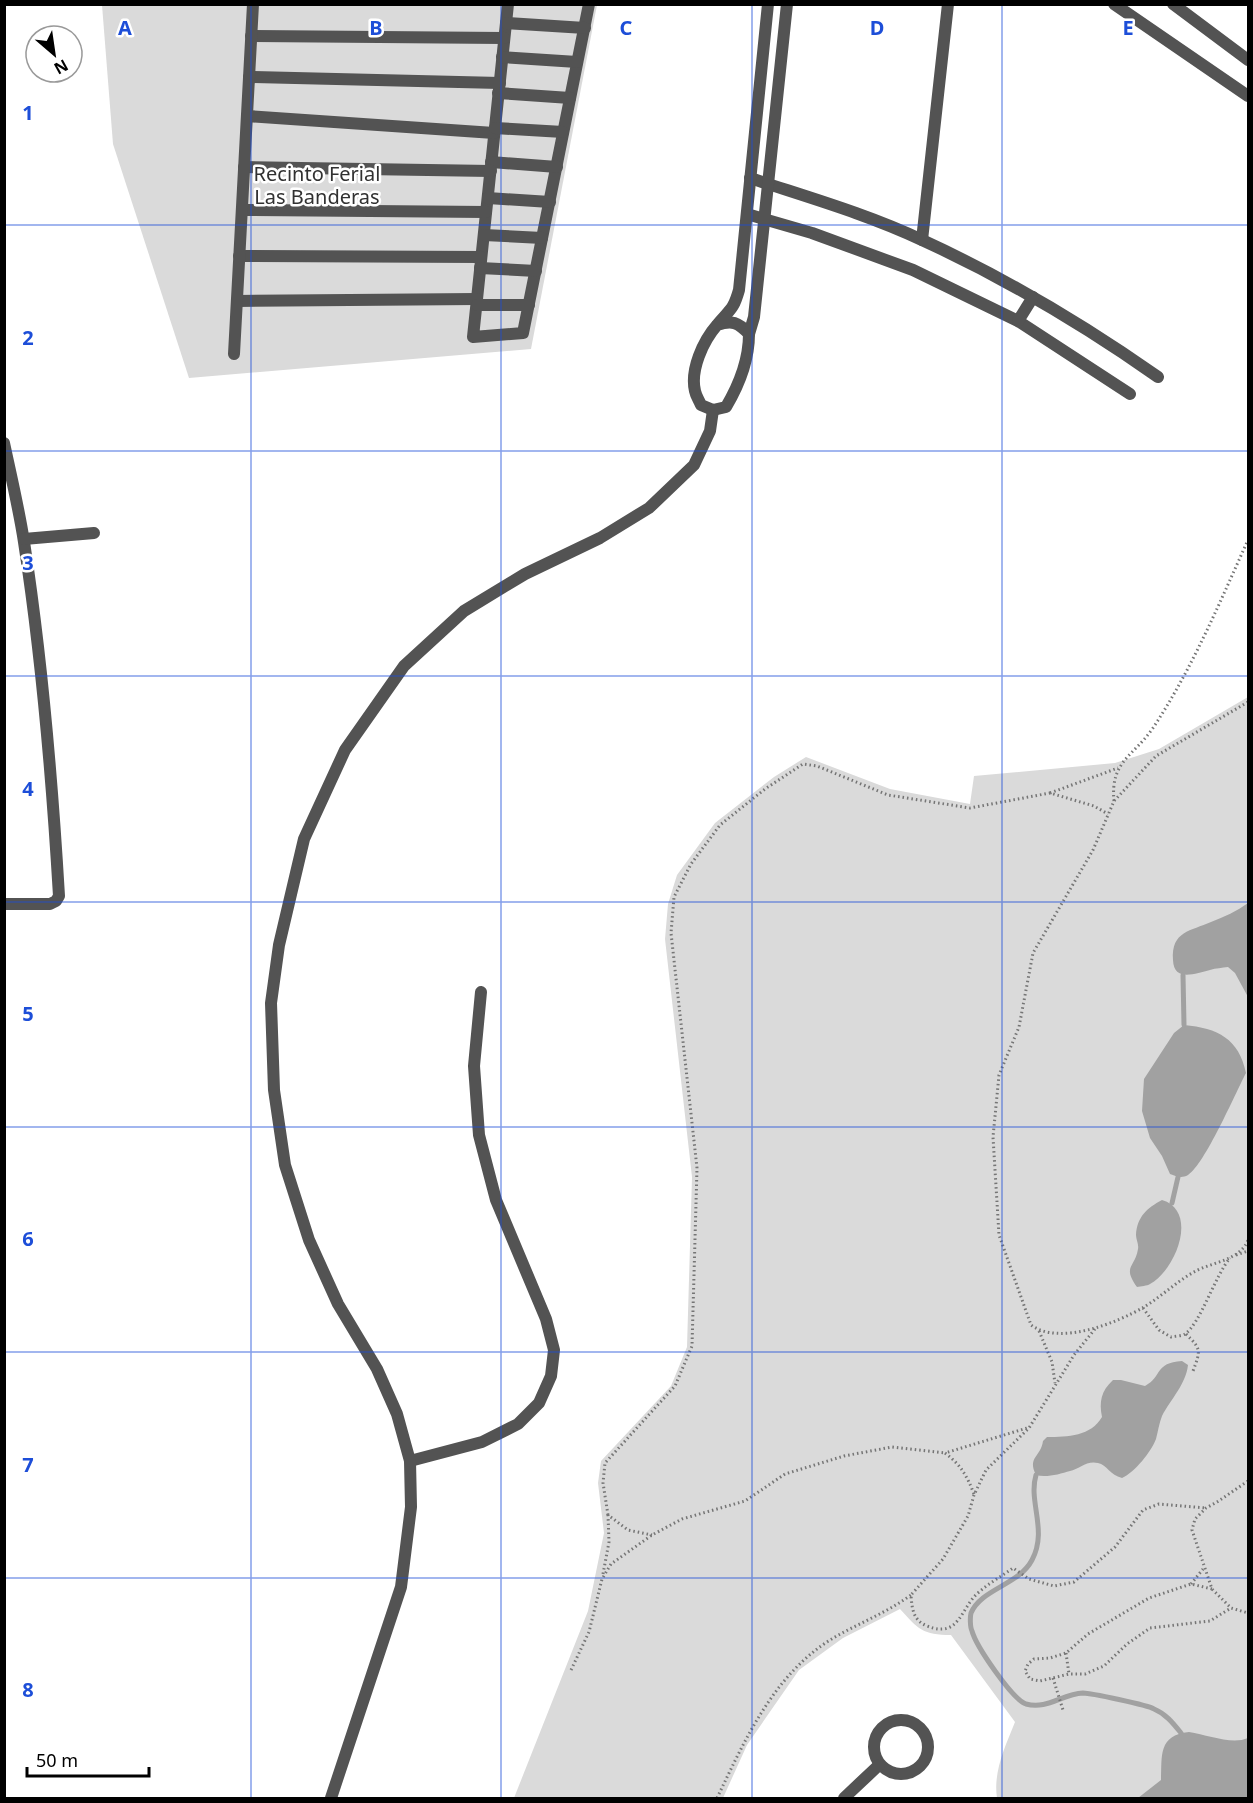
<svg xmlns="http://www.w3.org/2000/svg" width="1253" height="1803" viewBox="0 0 1253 1803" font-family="'Noto Sans',sans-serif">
<rect width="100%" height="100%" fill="#fff"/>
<g fill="#dadada">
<polygon points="102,5 597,5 531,349 189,378 113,144"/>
<path d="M1248,697V1798H997C993,1772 1005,1747 1015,1722L951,1635C923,1635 918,1629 900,1609L843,1638L799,1670L747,1745L723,1798H514L588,1611L604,1533L598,1483L601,1461L671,1386L687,1347L692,1177L665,939L668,904L677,875L715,823L774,777L806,757L890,789L970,804L974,776L1115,763L1159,749Z"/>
</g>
<g fill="#a1a1a1">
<path d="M1248,903V997L1235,973L1228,967C1222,968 1216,968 1210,970C1196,973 1174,983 1173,960C1171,931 1191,931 1211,922C1224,917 1237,911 1248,903Z"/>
<path d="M1184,1025C1218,1028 1239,1039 1246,1073C1235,1094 1205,1164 1188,1175C1181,1179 1176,1176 1170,1174L1162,1156L1150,1138L1142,1111L1144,1079L1174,1033Z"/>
<path d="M1162,1200C1199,1211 1176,1270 1150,1284C1147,1286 1141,1286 1137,1287C1122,1266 1135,1268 1138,1249C1139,1244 1136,1240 1136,1235C1137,1217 1147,1208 1162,1200Z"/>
<path d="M1182,1361L1188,1365C1186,1384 1171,1399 1162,1416C1159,1424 1158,1431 1156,1439C1151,1452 1135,1472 1122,1478C1110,1475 1107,1465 1098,1463C1087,1460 1079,1469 1070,1471C1060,1474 1046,1478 1036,1475C1027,1457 1041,1457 1043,1441L1047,1437C1068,1437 1091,1436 1102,1417C1099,1402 1101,1391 1113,1380H1121L1145,1386C1163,1376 1154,1363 1182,1361Z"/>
<path d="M1189,1732C1208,1735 1232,1745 1248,1738V1798H1138L1161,1780C1162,1756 1158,1735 1189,1732Z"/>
</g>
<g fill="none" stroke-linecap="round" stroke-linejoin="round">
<g stroke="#a1a1a1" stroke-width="5">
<polyline points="1183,975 1184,1025"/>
<polyline points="1172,1203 1178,1177"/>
<path d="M1036,1475C1028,1502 1048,1530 1032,1560C1019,1585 981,1589 971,1613C970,1617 970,1627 972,1631C976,1646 1012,1699 1026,1704C1047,1710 1062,1694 1083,1693C1090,1693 1148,1705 1154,1709C1166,1714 1173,1723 1181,1733"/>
</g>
<g stroke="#757575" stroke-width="3" stroke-dasharray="1.5 3" stroke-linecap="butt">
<path d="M1248,702L1156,756L1114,801L1093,850L1033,953L1019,1027L999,1075L993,1137L999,1235L1031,1325C1059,1346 1117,1323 1144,1307C1162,1296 1176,1282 1194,1272C1211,1262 1240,1261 1248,1240"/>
<polyline points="1050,793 1118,768"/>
<path d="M1114,801C1110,761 1134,756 1153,728C1192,669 1219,604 1248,540"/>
<polyline points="1236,1255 1248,1251"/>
<path d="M1143,1308L1159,1330L1171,1337C1175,1336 1182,1336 1185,1334C1200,1324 1215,1276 1230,1258"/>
<path d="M1095,1329L1074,1355L1029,1428L986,1470L974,1495L968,1516L943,1559L911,1595C912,1609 913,1620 927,1626C960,1639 960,1608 979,1592C989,1583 1002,1576 1013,1568L1029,1579L1054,1586L1074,1582L1115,1547L1143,1510L1159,1504L1206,1508"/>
<polyline points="1039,1331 1052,1362 1055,1383"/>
<path d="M1186,1334C1201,1349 1201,1350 1193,1371"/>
<polyline points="1248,1481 1217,1502 1206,1508 1195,1519 1192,1530 1212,1589 1231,1608 1248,1613"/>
<path d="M974,1494C967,1476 961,1465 945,1453L1027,1428"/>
<polyline points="608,1515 603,1483 605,1463 675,1386 692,1346 697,1168 671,933 674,897 691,864 720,825 765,789 803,764 817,766 888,795 970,808 1050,793 1094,806 1108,814"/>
<polyline points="603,1574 609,1542 608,1515 628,1530 652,1535"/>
<polyline points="1191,1584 1203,1569"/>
<polyline points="1212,1589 1191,1584 1149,1598 1088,1634 1066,1653 1050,1658 1034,1659 1028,1664 1025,1671 1030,1679 1040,1681 1069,1674 1085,1674 1104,1666 1127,1644 1150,1628 1210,1621 1231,1608"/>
<polyline points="1066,1653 1069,1674"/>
<polyline points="571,1670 589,1632 602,1579 611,1564 652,1535 682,1519 745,1501 785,1474 844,1456 892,1447 945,1453"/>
<polyline points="1053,1678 1063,1710"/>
<path d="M717,1798C745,1740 773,1676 830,1640C856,1624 885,1614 911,1595"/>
</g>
<g stroke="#535353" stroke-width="12">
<polyline points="508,4 473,337 523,333 589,4"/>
<polyline points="1114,4 1248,96"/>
<polyline points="1173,4 1248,60"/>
<polyline points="506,23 585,28"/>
<polyline points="251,36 504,38"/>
<polyline points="502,57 577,62"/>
<polyline points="249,77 500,83"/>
<polyline points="498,93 570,98"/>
<polyline points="247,116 494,133"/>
<polyline points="495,128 563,132"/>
<polyline points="491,162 557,167"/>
<polyline points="244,167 491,171"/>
<path d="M750,178C807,197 867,214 922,240C1005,278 1084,325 1158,377"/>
<polyline points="488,198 550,202"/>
<polyline points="242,210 486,212"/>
<polyline points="747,214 812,233 913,270 1018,321 1130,394"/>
<polyline points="484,235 542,238"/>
<polyline points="922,240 948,4"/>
<polyline points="239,256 481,257"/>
<polyline points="480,268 536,271"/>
<polyline points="237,301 477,299"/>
<polyline points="477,305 529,305"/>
<polyline points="1018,321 1033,297"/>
<path d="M717,325C732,320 738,322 749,334C749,360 739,385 726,407L713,410L701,405C699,400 696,396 695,391C690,370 703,341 717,325C730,309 733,311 739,290L768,4"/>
<polyline points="749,334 754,317 787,4"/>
<polyline points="234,354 253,4"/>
<path d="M4,443C11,476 19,509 24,542C42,659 52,777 59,896L56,901L50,904H4"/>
<polyline points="24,539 94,533"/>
<polyline points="410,1461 482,1442 518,1424 539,1403 551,1376 554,1350 546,1319 496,1200 479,1135 474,1066 481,992"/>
<circle cx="901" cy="1747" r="27"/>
<polyline points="331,1798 401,1587 411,1507 410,1461 397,1414 377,1369 338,1304 309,1240 285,1165 274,1090 271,1003 279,945 304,839 345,750 404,666 464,611 525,574 600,538 649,508 694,465 710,431 713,410"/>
<polyline points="844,1798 879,1765"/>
</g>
</g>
<path fill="none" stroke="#1d4ed8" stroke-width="1.5" stroke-opacity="0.55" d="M251,4V1798M501,4V1798M752,4V1798M1002,4V1798M4,225H1248M4,451H1248M4,676H1248M4,902H1248M4,1127H1248M4,1352H1248M4,1578H1248"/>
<g text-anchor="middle" stroke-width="5" stroke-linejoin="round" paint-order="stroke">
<g font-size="20" fill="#313131" stroke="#fff">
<text x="317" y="181">Recinto Ferial<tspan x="317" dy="23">Las Banderas</tspan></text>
</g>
</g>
<g font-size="20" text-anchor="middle" font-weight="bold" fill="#1d4ed8" stroke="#fff" stroke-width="5" stroke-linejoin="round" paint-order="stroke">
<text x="125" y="35">A</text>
<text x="376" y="35">B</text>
<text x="626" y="35">C</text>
<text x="877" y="35">D</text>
<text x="1128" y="35">E</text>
<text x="28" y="120">1</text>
<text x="28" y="345">2</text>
<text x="28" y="570">3</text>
<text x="28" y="796">4</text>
<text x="28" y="1021">5</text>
<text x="28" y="1246">6</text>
<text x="28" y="1472">7</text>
<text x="28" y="1697">8</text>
</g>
<rect width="1253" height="1803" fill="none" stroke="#000000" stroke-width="12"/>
<g transform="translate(54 54) rotate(151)"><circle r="28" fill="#ffffff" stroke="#999999" stroke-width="1.5"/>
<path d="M0-4.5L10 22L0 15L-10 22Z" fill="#000000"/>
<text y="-9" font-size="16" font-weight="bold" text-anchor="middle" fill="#000000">N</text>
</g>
<path d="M27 1767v9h122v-9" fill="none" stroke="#000000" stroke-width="3"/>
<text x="36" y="1767" font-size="18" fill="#000000" stroke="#ffffff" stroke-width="4.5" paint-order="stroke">50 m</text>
</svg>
